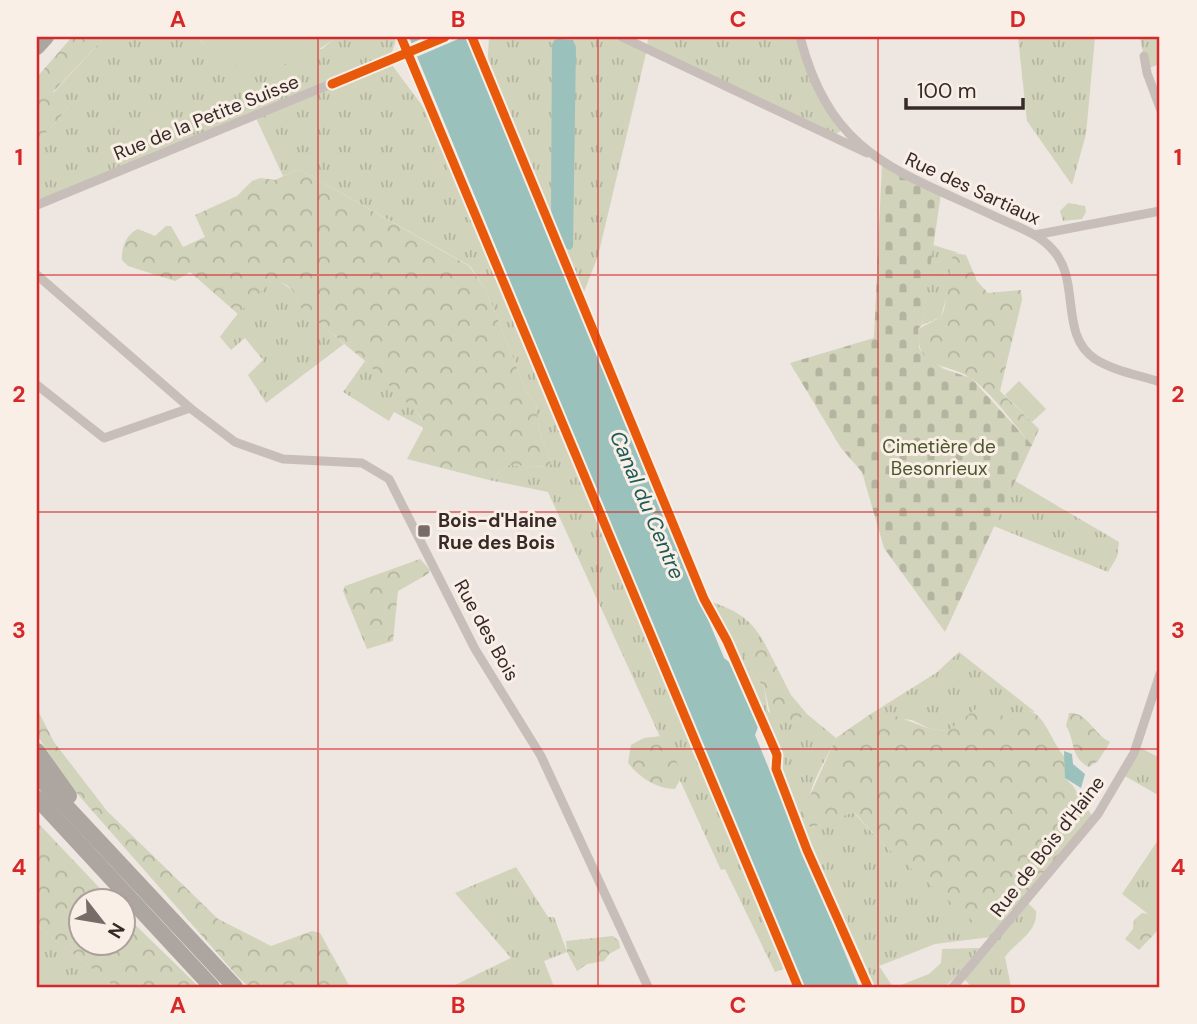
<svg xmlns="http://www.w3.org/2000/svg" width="1197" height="1024" viewBox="0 0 1197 1024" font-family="'DM Sans',sans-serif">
<defs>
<pattern id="grass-tufts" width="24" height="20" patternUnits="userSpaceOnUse" patternTransform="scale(1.75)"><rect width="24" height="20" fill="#d1d3ba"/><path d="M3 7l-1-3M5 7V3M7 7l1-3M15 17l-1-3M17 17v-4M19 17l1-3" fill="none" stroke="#b4b5a0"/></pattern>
<pattern id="forest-crowns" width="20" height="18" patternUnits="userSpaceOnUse" patternTransform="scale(1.75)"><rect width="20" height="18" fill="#d1d3ba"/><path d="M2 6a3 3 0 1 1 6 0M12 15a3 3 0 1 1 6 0" fill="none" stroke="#b4b5a0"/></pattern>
<pattern id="cemetery-stones" width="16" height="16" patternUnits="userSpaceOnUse" patternTransform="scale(1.75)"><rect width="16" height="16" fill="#d1d3ba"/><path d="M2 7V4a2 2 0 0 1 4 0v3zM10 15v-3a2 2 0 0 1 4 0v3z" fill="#b4b5a0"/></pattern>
</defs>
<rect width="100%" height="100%" fill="#ede6e1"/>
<g fill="url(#grass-tufts)">
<polygon points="105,37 198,37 204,45 322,49 336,37 397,37 389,61 441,131 789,967 775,972 725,869 721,870 548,492 489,480 509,465 548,467 551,463 539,430 536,404 527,393 486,290 470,266 299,169 283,176 255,116 37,203 37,143 68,108 53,93"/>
<polygon points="489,37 622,37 647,48 648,37 800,37 805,57 845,127 833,137 647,49 598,256 580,302 487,73"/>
<polygon points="1018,37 1095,37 1086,134 1072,185 1027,121"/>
<polygon points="1140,37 1160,37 1160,64 1146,69"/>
<polygon points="1068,203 1085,206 1086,212 1082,219 1063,221 1060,211"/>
<polygon points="933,245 959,253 953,253 951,279 941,317 922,325"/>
<path d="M278,280L295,292L301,307L344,344L266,403L248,375L263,360L245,338L231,350L220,337C232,321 259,283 278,280Z"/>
<polygon points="365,361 411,405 426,425 424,428 394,412 389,421 343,392"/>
<polygon points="1015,481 1119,542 1117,557 1108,572 994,526"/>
<path d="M704,599C737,611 752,617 768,650L761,648L749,670L764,687L768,712L792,723L807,714L836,738C823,767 800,796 810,828L853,812L884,845L978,924L1000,906L1012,908L991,937L935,944L879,966L893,987H869L800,832L776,769L777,754L728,641Z"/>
<polygon points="959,652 1035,712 1025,711 1008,724 947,731 930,729 912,720 869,715 936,673"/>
<polygon points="1137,746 1160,758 1160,796 1123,775"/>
<polygon points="1160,837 1160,923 1122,894"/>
<polygon points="516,867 548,917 554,917 567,952 544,961 554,987 451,987 511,958 455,893"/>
<path d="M1027,902L1036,911C1038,933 1016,941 1005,957L1011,987H972L963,978Z"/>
<polygon points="37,925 115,987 43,987 37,983"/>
<polygon points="979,948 980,952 945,987 896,987 929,974 941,963 942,949"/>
</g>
<g fill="url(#forest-crowns)">
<polygon points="72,37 105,37 53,92 68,108 37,143 37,77"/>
<path d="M299,169L469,266L486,290L527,393L536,404L539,430L551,463L549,467L509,465L489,480L407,459L425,425L420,416L365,361L300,307C298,293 286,279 271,282L238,314L190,272L175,281L128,266L122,260C121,249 126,234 138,229L155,236L166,226H171L183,247L205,237L195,215L237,196L252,181L261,178L275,180Z"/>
<path d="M953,253L966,255L977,281L988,293L1021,290L1022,300L1000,391L1039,429L1032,445C1014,425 993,394 972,379C947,360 917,374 918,329L941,317L944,310Z"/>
<polygon points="420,559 430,570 428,574 398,591 393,641 367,649 343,591 345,586"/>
<polygon points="761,648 768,650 791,695 807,714 792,723 772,721 764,687 749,670 744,657 749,649"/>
<path d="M981,705L999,711L1008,724C1039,686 1048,741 1066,758L1065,778L1073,786L1094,819L1020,911L1000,906L977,925L884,845L854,812L810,828L805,813L808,800L836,738L869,715H893L930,729L947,731Z"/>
<polygon points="37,709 54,742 107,811 218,919 271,946 312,931 320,933 350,987 249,987 239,978 67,782 37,735"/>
<path d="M1069,713C1088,712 1094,735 1110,742L1098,761L1089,767C1070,758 1075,739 1066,726Z"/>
<path d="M662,736L668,740L682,776L675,789C657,789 639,777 628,763L631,745L644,738Z"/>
<polygon points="37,822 112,901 80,902 80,944 122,944 123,913 199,987 115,987 37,925"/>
<polygon points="1142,913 1149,914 1160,923 1160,928 1139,950 1125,939 1133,929 1134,920"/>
<polygon points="613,936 619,941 620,948 609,954 604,961 587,964 577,971 567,952 566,941"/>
</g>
<polygon fill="url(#cemetery-stones)" points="882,163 941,193 922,325 918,329 919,348 925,357 944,369 971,378 1032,445 945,632 884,548 862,472 841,448 790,363 874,338"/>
<g fill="#d1d3ba">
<path d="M198,37H336C295,71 233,85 198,37Z"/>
<polygon points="1019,381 1046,409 1032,422 1005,395"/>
</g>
<g fill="#9bc1bd">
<polygon points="409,37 467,37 724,658 729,662 758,727 755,735 859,987 802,987"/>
<polygon points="557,39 573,40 576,47 573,247 570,250 563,247 551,210 552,44"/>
<polygon points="1064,751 1072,754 1073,764 1085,774 1081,788 1065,778"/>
</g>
<polygon fill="#ede6e1" points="425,37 463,37 414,58 408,45"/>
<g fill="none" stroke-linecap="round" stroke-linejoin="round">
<g stroke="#c7beb9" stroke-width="9">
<polyline points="622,37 867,153"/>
<path d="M800,37C831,155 894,169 992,215C1012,225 1037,232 1052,249C1082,280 1058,334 1095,359C1114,371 1139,375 1160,382"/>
<polyline points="1144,56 1147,73 1160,108"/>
<polyline points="37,205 445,37"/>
<polyline points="1035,235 1160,211"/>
<polyline points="37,275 190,408 235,442 283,459 362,463 389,479 475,649 541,756 648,987"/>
<polyline points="37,385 104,438 190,408"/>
<polyline points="953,987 1098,814 1134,753 1160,674"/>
</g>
<g stroke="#aca5a0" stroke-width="16">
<polyline points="37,47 46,37"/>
<polyline points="37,751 69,796"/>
<polyline points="37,775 235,987"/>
<polyline points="37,798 212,987"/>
</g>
<defs>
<g id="cycleway">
<polyline points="401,37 798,987"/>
<polyline points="472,37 704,599 727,641 777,755 776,769 807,850 868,987"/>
<polyline points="332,84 445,37"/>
</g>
</defs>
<use href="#cycleway" stroke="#faefe7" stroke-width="13"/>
<use href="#cycleway" stroke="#e8590c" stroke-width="9"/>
</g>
<path fill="none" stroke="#d62828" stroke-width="2" stroke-opacity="0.55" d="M318,37V987M598,37V987M878,37V987M37,275H1160M37,512H1160M37,749H1160"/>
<rect fill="#776c68" stroke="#faefe7" stroke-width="2.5" x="417" y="524" width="14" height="14" rx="3.5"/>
<g text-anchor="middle" stroke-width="6" stroke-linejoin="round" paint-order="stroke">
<g font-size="19" fill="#372a27" stroke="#faefe7">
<text transform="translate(206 117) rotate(-22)" y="7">Rue de la Petite Suisse</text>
<text transform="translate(973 188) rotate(25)" y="7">Rue des Sartiaux</text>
<text transform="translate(487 630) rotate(61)" y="7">Rue des Bois</text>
<text transform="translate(1047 846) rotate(-52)" y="7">Rue de Bois d'Haine</text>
</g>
<g font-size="19" fill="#4b572a" stroke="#faefe7">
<text x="939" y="453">Cimetière de<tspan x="939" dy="22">Besonrieux</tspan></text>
</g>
<g font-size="19" font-weight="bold" fill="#372a27" stroke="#faefe7" text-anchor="start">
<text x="438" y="527">Bois-d'Haine<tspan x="438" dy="22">Rue des Bois</tspan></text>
</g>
<g font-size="21" font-style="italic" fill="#1b5b58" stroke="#faefe7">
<text transform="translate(647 505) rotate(67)" y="7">Canal du Centre</text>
</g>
</g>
<rect width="1197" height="1024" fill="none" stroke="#faefe7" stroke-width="77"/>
<g transform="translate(102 922) rotate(121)"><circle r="33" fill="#faefe7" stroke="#aca09a" stroke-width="2"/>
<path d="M0-5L12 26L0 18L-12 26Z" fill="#776c68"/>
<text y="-10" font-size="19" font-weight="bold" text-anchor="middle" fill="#372a27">N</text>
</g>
<path d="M906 98v10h117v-10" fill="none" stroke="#372a27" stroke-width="3.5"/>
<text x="917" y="98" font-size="21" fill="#372a27" stroke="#faefe7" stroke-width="5" paint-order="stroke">100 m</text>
<rect x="38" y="38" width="1120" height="948" fill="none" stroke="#d62828" stroke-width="2.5"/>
<g font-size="23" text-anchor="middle" font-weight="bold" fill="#d62828">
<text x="178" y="27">A</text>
<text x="458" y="27">B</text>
<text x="738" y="27">C</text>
<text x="1018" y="27">D</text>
<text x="19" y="165">1</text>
<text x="1178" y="165">1</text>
<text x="19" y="402">2</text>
<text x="1178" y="402">2</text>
<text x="19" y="638">3</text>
<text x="1178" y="638">3</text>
<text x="19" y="875">4</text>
<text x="1178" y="875">4</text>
<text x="178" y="1013">A</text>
<text x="458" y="1013">B</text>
<text x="738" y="1013">C</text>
<text x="1018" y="1013">D</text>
</g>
</svg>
